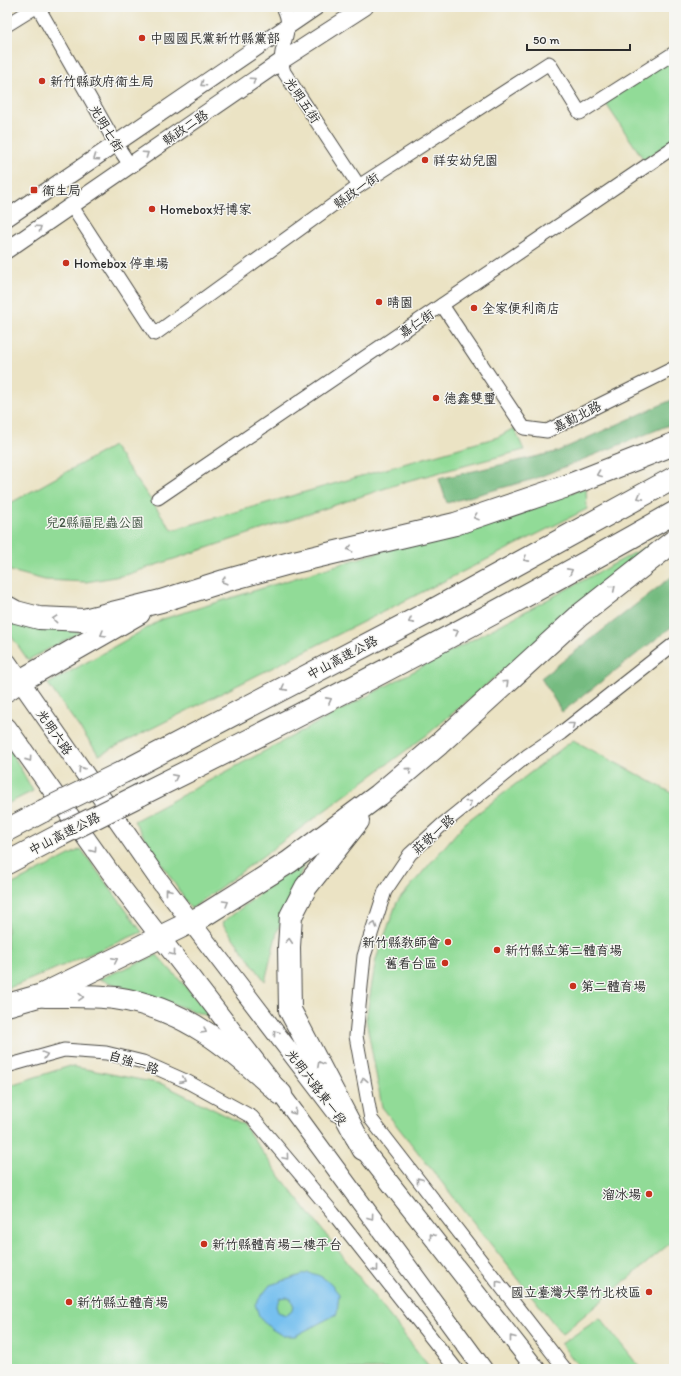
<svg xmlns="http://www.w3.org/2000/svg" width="681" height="1376" viewBox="0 0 681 1376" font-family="Itim,'LXGW WenKai TC',sans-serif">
<rect width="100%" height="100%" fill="#f6f6f2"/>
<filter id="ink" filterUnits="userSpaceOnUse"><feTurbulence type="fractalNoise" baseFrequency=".025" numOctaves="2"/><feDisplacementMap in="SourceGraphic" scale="8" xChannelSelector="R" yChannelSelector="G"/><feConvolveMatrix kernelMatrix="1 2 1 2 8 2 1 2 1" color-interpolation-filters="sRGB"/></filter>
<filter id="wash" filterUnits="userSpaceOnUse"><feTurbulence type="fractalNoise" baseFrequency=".012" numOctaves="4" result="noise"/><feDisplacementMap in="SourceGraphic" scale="16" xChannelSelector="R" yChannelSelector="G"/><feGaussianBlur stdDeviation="0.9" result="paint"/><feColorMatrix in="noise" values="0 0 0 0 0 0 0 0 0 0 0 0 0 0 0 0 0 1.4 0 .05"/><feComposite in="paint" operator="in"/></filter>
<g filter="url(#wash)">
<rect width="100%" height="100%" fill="#ebe3c4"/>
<g fill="#91db97" stroke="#5e8361">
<polygon points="674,54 674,139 644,160 604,101"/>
<polygon points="514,428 524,450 407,481 126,575 86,582 45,580 7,570 7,505 113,446 172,530 498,437"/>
<polygon points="586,488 587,509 99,755 48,684 163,619"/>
<polygon points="653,543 427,735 191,909 134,821"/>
<polygon points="7,618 81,632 28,660 7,630"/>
<polygon points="573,740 674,794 674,1240 562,1334 382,1107 366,1019 376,959 397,902 465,823"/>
<polygon points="7,744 33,791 7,804"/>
<polygon points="81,849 142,932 17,985 7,988 7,887"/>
<polygon points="307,857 277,932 265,981 222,923"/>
<polygon points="157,955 214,1018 99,979"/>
<polygon points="70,1066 162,1084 243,1124 276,1171 431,1369 7,1369 7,1086"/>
<polygon points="600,1318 641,1369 581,1369 561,1344"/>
</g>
<g fill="#74bb80" stroke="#507356">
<polygon points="674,399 674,423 534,479 447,503 439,479 556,452"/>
<polygon points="674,575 674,625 562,712 541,678"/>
</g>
<path fill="#76c0ef" stroke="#50768d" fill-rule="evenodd" d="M308,1273C323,1274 330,1283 339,1294L337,1314L295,1336H283L270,1328L259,1316L255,1304L270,1285ZM286,1297L291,1299L294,1307L291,1312L286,1315L278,1312L276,1306L280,1298Z"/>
</g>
<g filter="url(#ink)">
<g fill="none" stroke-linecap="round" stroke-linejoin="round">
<defs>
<g id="minor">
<polyline points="38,7 116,144 130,165"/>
<path d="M283,7C297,32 274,48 284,72L359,186"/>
<polyline points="7,25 36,7"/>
<polyline points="71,205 155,334 359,186 549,63 580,113 674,53"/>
<polyline points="442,305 524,428 547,431 674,368"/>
<polyline points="158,498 674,147"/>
<polyline points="7,1066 64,1050 106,1053 143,1062 188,1082 252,1117 333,1213 456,1369"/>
<polyline points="565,1369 371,1119 356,1036 364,956 385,891 410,854 443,824 527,756 561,733 674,644"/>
</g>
<g id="tertiary">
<polyline points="7,218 316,7"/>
<polyline points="7,250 280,62 365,7"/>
</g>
<g id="secondary">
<polyline points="7,662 156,876 336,1112"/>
<polyline points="7,727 110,872 281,1094 483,1369"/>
<polyline points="354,1137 536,1369"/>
</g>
<g id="motorway">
<polyline points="7,607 16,612 39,618 84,620 161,601 224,581 290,563 455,524 567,486 674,444"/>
<polyline points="7,690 20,681 139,613"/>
<polyline points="125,771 437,608 674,478"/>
<path d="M140,795C320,706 499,613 674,513"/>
<polyline points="358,821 306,887 291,916 289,947 290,1010 363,1149"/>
<polyline points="7,830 43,811"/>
<polyline points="7,863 60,835"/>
<path d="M45,996C68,996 93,995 115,998C184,1007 232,1049 281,1094"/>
<polyline points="7,1005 42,995 203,916 289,862 379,795 439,744 580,615 674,541"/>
</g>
</defs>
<use href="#minor" stroke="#484742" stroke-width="15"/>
<use href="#tertiary" stroke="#484742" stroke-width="18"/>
<use href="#secondary" stroke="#484742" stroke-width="20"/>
<use href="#motorway" stroke="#484742" stroke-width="24"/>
<use href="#minor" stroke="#fff" stroke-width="13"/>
<use href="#tertiary" stroke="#fff" stroke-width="16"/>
<use href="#secondary" stroke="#fff" stroke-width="18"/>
<use href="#motorway" stroke="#fff" stroke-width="22"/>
<defs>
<g id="motorway-bridge">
<polyline points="43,811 125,771"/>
<polyline points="60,835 140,795"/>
</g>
</defs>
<use href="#motorway-bridge" stroke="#484742" stroke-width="24" stroke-linecap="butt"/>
<use href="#motorway-bridge" stroke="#fff" stroke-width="22"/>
</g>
<defs><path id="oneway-chevron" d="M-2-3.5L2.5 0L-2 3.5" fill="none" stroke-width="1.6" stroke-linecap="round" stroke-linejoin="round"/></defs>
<g stroke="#a0a0a0">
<use href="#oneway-chevron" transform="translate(253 80) rotate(-35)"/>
<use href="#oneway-chevron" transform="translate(203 84) rotate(146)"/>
<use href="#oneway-chevron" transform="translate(146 154) rotate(-34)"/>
<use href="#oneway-chevron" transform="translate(96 158) rotate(145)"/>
<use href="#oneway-chevron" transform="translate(39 228) rotate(-35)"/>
<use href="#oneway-chevron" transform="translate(599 474) rotate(159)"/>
<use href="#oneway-chevron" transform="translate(640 497) rotate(151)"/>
<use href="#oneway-chevron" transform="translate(476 517) rotate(161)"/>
<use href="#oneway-chevron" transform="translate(350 549) rotate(167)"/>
<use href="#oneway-chevron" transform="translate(526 559) rotate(151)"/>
<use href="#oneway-chevron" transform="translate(570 571) rotate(-28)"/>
<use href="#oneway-chevron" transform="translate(224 581) rotate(164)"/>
<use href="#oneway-chevron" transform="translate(613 588) rotate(-39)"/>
<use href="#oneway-chevron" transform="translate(55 619) rotate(-175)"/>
<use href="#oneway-chevron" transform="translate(411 621) rotate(152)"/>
<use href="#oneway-chevron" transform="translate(456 632) rotate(-28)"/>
<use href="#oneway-chevron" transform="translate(103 634) rotate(150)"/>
<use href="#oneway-chevron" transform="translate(506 683) rotate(-43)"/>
<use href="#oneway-chevron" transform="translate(284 688) rotate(152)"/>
<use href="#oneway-chevron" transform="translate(329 700) rotate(-28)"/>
<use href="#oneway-chevron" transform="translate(572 725) rotate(-38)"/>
<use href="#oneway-chevron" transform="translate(29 759) rotate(55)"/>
<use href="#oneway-chevron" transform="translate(81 769) rotate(-125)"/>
<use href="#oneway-chevron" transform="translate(409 770) rotate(-40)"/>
<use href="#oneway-chevron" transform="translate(175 777) rotate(-26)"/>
<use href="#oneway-chevron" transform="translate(469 803) rotate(-39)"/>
<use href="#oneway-chevron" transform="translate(94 850) rotate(54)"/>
<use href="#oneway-chevron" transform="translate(168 891) rotate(-128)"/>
<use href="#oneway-chevron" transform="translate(226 903) rotate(-31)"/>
<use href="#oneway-chevron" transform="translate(374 925) rotate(-72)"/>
<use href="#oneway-chevron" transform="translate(289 941) rotate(-86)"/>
<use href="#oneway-chevron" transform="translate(173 953) rotate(52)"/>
<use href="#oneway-chevron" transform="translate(115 960) rotate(-26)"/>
<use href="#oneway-chevron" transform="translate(81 997) rotate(2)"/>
<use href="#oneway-chevron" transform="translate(204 1031) rotate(31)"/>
<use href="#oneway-chevron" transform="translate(276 1033) rotate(-127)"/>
<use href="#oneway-chevron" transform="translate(45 1055) rotate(-15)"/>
<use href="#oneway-chevron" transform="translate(320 1064) rotate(-118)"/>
<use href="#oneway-chevron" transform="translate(183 1080) rotate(24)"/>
<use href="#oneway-chevron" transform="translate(364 1080) rotate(-100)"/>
<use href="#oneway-chevron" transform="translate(294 1112) rotate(54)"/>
<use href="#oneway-chevron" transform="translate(286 1157) rotate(50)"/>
<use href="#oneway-chevron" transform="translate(419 1180) rotate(-128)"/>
<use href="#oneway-chevron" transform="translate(371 1217) rotate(54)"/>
<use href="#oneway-chevron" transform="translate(432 1236) rotate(-128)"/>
<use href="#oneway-chevron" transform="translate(376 1269) rotate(52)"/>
<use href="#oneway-chevron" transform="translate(498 1283) rotate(-128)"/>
<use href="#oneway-chevron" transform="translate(512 1338) rotate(-128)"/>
</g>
</g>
<g fill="#c8321e" stroke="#f6f6f2" stroke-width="1.5">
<circle cx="142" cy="38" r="4"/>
<circle cx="42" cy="81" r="4"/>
<circle cx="425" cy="160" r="4"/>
<rect x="30" y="186" width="8" height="8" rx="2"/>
<circle cx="152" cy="209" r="4"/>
<circle cx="66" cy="263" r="4"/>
<circle cx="379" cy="302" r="4"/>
<circle cx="474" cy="308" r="4"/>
<circle cx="436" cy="398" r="4"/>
<circle cx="448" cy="942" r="4"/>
<circle cx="497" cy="950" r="4"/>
<circle cx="445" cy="963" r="4"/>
<circle cx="573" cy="986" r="4"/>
<circle cx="649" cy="1194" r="4"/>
<circle cx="204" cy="1244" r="4"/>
<circle cx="649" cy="1292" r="4"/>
<circle cx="69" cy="1302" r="4"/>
</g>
<g text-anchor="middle" stroke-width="3" stroke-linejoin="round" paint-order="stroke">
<g font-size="13" fill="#2b2b2b" stroke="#f6f6f2" text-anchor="start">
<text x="150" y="43">中國國民黨新竹縣黨部</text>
<text x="50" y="86">新竹縣政府衛生局</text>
<text x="433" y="165">祥安幼兒園</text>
<text x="42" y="195">衛生局</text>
<text x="160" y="214">Homebox好博家</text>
<text x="74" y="268">Homebox 停車場</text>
<text x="387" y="307">晴園</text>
<text x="482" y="313">全家便利商店</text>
<text x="444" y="403">德鑫雙璽</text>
<text x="440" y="947" text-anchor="end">新竹縣教師會</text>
<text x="505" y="955">新竹縣立第二體育場</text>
<text x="437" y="968" text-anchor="end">舊看台區</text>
<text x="581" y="991">第二體育場</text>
<text x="641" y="1199" text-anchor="end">溜冰場</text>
<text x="212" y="1249">新竹縣體育場二樓平台</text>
<text x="641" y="1297" text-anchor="end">國立臺灣大學竹北校區</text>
<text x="77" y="1307">新竹縣立體育場</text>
</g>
<g font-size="13" fill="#2b2b2b" stroke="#f6f6f2">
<text transform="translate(303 100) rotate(56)" y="5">光明五街</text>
<text transform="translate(185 127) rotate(-34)" y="5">縣政二路</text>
<text transform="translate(107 128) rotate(59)" y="5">光明七街</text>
<text transform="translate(356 190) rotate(-35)" y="5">縣政一街</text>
<text transform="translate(416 323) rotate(-34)" y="5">嘉仁街</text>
<text transform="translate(577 416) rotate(-27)" y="5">嘉勤北路</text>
<text transform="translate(342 657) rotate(-28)" y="5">中山高速公路</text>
<text transform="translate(55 732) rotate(55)" y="5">光明六路</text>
<text transform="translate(64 833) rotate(-27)" y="5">中山高速公路</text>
<text transform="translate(433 834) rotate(-42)" y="5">莊敬一路</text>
<text transform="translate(134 1062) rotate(17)" y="5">自強一路</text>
<text transform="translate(317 1087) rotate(53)" y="5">光明六路東一段</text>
</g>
<g font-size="13" fill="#445746" stroke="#f6f6f2">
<text x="95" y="527">兒2縣福昆蟲公園</text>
</g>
</g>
<rect width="681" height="1376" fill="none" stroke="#f6f6f2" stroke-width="24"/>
<path d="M527 44v6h103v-6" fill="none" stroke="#2b2b2b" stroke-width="2"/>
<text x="533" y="44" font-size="12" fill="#2b2b2b" stroke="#f6f6f2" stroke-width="3" paint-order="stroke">50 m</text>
</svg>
